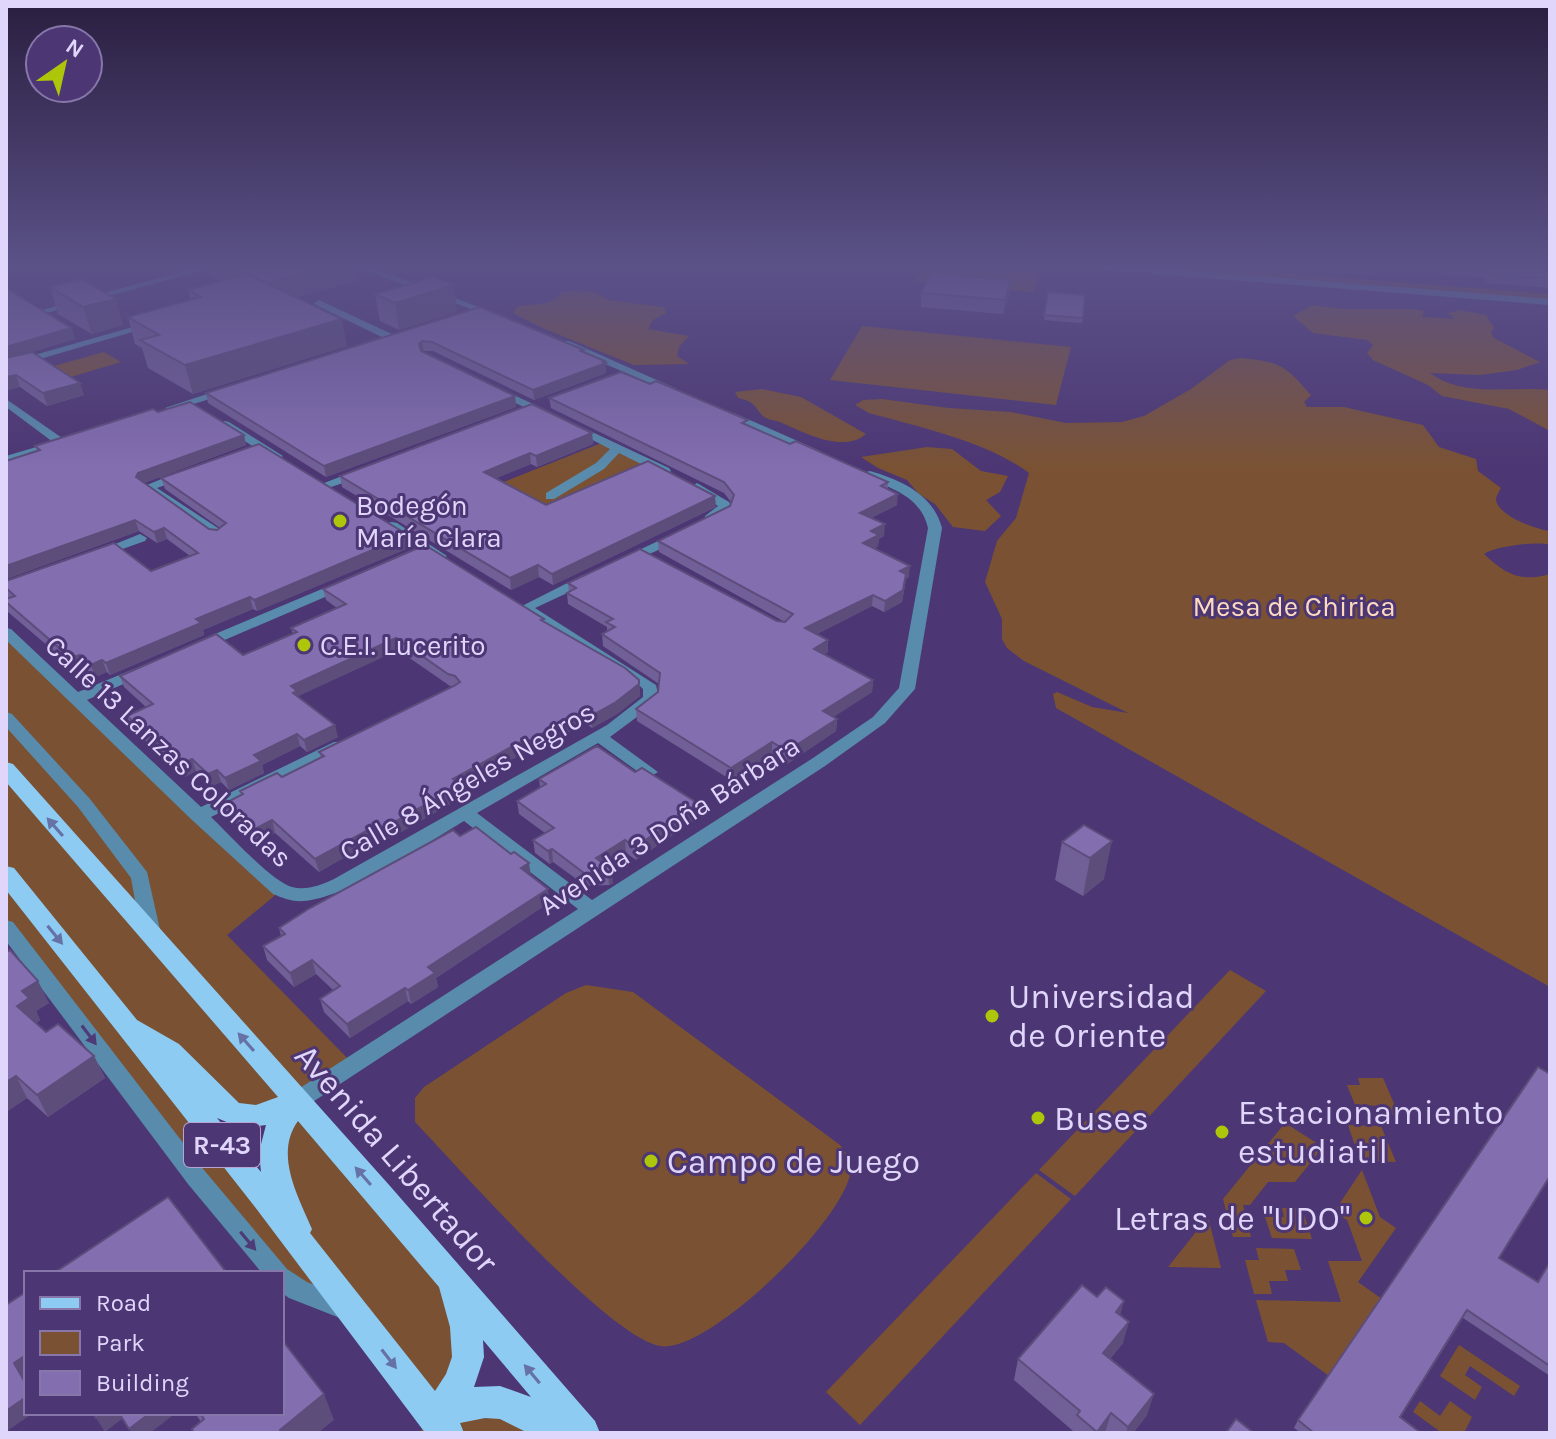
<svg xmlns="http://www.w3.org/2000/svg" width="1556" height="1439" viewBox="0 0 1556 1439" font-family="Karla,sans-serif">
<rect width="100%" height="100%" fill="#4c3673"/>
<g fill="#7a5233" fill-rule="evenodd">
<polygon points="923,266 969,266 1039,272 1033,292 916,281"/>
<polygon points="1093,266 1190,266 1550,294 1550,302"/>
<path d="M571,291L594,292L608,300L664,307L666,313L653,320L648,329L689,336L679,347L677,356L689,364L634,365L545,329L513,313L517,307C533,303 552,307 560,293Z"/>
<path d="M1312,305L1343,309H1414L1424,311L1422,317L1455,319L1448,313L1460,310L1486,315L1494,328L1491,332L1494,338L1540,362L1517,370L1480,375L1430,373C1463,398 1511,386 1550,390V431L1509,409L1442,396L1428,385L1373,360L1367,353L1373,345L1367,340L1313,333L1293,316Z"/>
<polygon points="862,326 1071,347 1056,405 830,380"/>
<polygon points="104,352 121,362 64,379 47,368"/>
<path d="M1241,358C1281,362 1285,365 1311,395L1304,402L1307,407H1344L1423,425L1439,447L1476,459L1478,471L1501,488C1500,489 1496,497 1496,499C1496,515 1537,530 1550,531V545C1537,541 1495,546 1484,554C1504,573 1520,583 1550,574V987L1056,708L1053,694L1057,692L1092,707L1128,713L1024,661L1007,648L1002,639V619L985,582L997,541L1016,518L1029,473C988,442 919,427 869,413L855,405L863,400L882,399L949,408L1011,412L1066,423L1122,422L1144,416L1191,389L1230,360Z"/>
<path d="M762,389L801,397L866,434C843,454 803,432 780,422C775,420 767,420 762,415C752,404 755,402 738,398L735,392Z"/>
<polygon points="604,442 652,465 544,511 496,485"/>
<polygon points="927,447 952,449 981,471 1008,476 1000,492 986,500 1001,516 985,531 953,527 935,504 919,494 907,480 878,468 861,457"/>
<path d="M6,633L279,892L227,935L353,1064L298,1099L462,1312L455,1407L554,1433H418L435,1418L352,1310L282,1273L6,927V717L146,890L6,715ZM181,1061L249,1118L281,1120L265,1198Z"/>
<polygon points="1230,970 1266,991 1075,1196 1039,1170"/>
<path d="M586,985L633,992L840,1145C845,1152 850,1157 851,1166C854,1212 708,1355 660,1346C608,1337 458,1167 415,1122V1098L424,1087L566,993Z"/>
<polygon points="1358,1078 1383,1078 1399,1115 1387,1115 1383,1106 1355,1105 1347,1085 1360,1085"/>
<polygon points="1285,1123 1323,1147 1295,1182 1268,1182 1250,1205 1243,1205 1251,1237 1233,1237 1223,1199"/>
<polygon points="1348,1125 1381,1126 1396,1162 1370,1161 1358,1155"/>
<polygon points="1362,1170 1380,1217 1396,1228 1358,1282 1382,1299 1329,1376 1284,1343 1268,1342 1256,1300 1341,1302 1328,1261 1362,1261 1347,1220 1334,1212"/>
<polygon points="1036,1173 1071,1199 860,1425 826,1392"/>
<polygon points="1282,1208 1302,1208 1312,1239 1272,1238 1265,1217 1284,1217"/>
<polygon points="1208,1217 1221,1268 1168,1267"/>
<polygon points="1256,1248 1294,1249 1301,1270 1285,1270 1288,1281 1269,1281 1272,1294 1254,1294 1245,1260 1259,1260"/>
<polygon points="1459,1345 1520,1386 1514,1396 1470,1366 1465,1375 1482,1387 1475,1400 1440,1376"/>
<polygon points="1420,1401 1440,1416 1450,1401 1472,1417 1464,1433 1442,1433 1413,1412"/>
</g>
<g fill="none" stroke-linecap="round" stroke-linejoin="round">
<g fill="#588bac" fill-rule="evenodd">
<polygon points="203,266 218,266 43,314 38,311"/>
<polygon points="353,266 366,266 501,315 493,317"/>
<polygon points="1089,266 1130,266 1550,299 1550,305 1093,269"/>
<polygon points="319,300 396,336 397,338 388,340 316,305 314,303"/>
<polygon points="147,323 156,325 6,369 6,363"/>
<polygon points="561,341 569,341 677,389 668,391 561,345"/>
<polygon points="225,388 230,391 229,393 171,411 165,408"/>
<polygon points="499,388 550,412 552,414 542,416 495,393 495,389"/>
<polygon points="6,399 65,440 65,444 6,464 6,456 53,442 6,407"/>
<polygon points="726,413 734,413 818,450 816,453 808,453 726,417"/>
<polygon points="225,421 229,422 283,456 277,460 273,459 221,426 221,422"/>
<polygon points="575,424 669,468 671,471 669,474 661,474 619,453 604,469 554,499 546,499 546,493 596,463 610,449 571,429 571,425"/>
<polygon points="360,469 366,473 364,476 325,489 319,485"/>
<polygon points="181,471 187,475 185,478 157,488 224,532 224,538 214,538 142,487"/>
<path d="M870,471C901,480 933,494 942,528L915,689L885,723L825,766L305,1107L297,1110L289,1107L286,1101L289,1095L578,909L464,821C425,844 346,899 303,901C292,902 283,898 273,894L192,820L6,640V628L11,629L78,692L134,669H144L147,672L144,675L87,700L201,807L334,742H346L348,746L346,750L211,817C227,832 272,882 292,887C306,891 321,885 334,879L607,725L643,697V689L640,686L518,608L583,575H593L595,578L593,581L535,608L656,685L659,699L657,702L610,737L658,772L650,777L644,776L598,743L477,813L592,900L813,758L873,717L899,688L928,528C921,497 892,488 866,478V472Z"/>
<polygon points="697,483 729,502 731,505 729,514 715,522 705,522 705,516 718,506 693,490 691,487"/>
<polygon points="392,522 397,523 447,556 440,560 435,559 387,529 387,523"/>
<polygon points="675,533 680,534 680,540 632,562 622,562 620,559"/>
<polygon points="140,534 147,538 145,541 100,557 93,553"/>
<polygon points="341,581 348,585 346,588 206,648 196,648 194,645 196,642"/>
<polygon points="6,712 12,714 90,799 147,872 161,934 158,939 151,941 144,939 141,934 131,878 78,807 6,727"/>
<polygon points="6,920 13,922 204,1170 287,1269 307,1282 354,1300 358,1308 354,1316 345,1320 289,1298 282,1293 282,1273 262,1273 188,1184 6,941"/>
</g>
<path fill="#8ecbf3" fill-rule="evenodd" d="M6,762L13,764L390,1186L595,1421L600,1433H528L500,1419L485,1418L460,1423L464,1433H426L423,1430L255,1207L6,890V866L14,868L137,1020L179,1044L239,1103L256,1105L278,1097L6,782ZM217,1118L241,1128L266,1125L259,1152L261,1172ZM298,1121L439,1287L450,1327L452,1357L446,1374L435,1391L310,1233L312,1229C298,1196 274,1154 298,1121ZM483,1340L531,1397L500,1386L474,1387L484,1357Z"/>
</g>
<g fill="#715f97">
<polygon points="204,266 353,266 356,281 297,297 347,346 193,394 148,368 142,348 135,344 128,317 190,300 188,290 222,281 205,273"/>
<polygon points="1279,266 1376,266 1374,275"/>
<polygon points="1429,266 1550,266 1550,288 1487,283 1485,278 1432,273"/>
<polygon points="1011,280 1010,293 1003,314 921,307 921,293"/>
<polygon points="50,287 123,325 92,334 58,314"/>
<polygon points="6,288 71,328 75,339 32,352 84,395 47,406 20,387 8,390 6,389"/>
<polygon points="1048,292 1083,318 1082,323 1044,320"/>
<polygon points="375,294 457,312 399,330 380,321"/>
<polygon points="480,307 605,361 606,373 534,400 433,351 424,351 423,352 515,396 516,407 326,477 208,403 206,393"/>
<polygon points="549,398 748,425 781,440 888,482 888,489 897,505 871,518 884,536 879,539 878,546 874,549 909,577 906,579 902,602 884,612 872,606 817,634 828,652 824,654 873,680 872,692 833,717 837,719 836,731 787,764 772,755 731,780 637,721 636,709 658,692 659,684 603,646 602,634 607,631 607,627 568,604 567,593 569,592 568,583 785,622 659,552 658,541 730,506 731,502 724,493 551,408"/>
<polygon points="158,412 244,435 246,445 144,483 209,529 217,530 220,528 165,489 161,478 411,547 257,611 253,609 203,630 204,635 110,675 107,672 95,677 84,667 76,670 8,612 6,606 6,599 9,598 6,596 6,581 151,571 190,556 167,539 157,543 139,531 6,579 6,461 37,451 35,446"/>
<polygon points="592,433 593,444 537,467 531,464 496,478 546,505 716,507 553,585 539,577 511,590 342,487 340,476"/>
<polygon points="323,589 545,623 639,680 640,696 617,714 592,728 585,723 529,754 525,752 461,788 463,797 376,846 371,842 319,872 275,833 257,843 228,816 224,804 242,795 240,791 282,777 321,758 319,752 453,686 450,686 398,650 298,696 338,737 307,752 300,746 262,765 264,773 229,790 221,782 212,786 196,771 185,777 131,728 127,716 146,707 124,687 120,676 243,655 293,634 291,628 337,608 326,600"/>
<polygon points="539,779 699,817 636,860 626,853 606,866 613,883 609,885 586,886 553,862 550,864 535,853 533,840 545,833 519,814 517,801 540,787"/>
<polygon points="1084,825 1104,879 1083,896 1055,880 1062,842"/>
<polygon points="460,836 531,876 550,902 436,978 438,987 411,1004 408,1001 350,1038 324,1012 320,999 333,990 316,974 294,987 267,960 263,946 281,936 279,928"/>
<polygon points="6,952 49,1003 36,1011 40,1020 36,1023 46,1032 94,1056 105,1078 48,1117 27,1098 6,1112"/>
<polygon points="1500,1258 1538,1282 1550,1262 1550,1376 1463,1318 1400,1418 1421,1433 1301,1433 1294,1428 1298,1420"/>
<polygon points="1120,1315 1123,1343 1110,1359 1147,1415 1133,1433 1072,1433 1073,1431 1014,1380 1018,1359"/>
<polygon points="195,1413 282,1413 334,1420 201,1422"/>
</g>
<g fill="#5c4d7b">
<polygon points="165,266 180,266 166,270"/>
<polygon points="329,266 353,266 356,281 270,305 265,284"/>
<polygon points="1011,280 1010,293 1003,314 1005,300"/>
<polygon points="454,285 457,312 399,330 395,303"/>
<polygon points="116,299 123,325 92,334 83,307"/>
<polygon points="342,319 347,346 193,394 185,365"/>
<polygon points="71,328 75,339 6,360 6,347"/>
<polygon points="422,341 424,351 421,354 419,344"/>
<polygon points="605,361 606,373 534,400 533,390"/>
<polygon points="16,375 20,387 8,390 6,385 6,377"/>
<polygon points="80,383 84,395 47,406 43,393"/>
<polygon points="515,396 516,407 326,477 324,466"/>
<polygon points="592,433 593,444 537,467 536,456"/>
<polygon points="244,435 246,445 141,484 136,477 138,473"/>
<polygon points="530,453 531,464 485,483 484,472"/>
<polygon points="898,494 897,505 859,524 860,513"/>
<polygon points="715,496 716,507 553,585 552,574"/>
<polygon points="135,520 139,531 6,579 6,566"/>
<polygon points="885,524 884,536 879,539 878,546 863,555 863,543 871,531"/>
<polygon points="164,528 167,539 157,543 154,532"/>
<polygon points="408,535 411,547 257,611 254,600"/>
<polygon points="538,565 539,577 511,590 510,578"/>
<polygon points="910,566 909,577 906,579 902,602 884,612 885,601 900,571"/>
<polygon points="873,595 872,606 805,640 805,628"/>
<polygon points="250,597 253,609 203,630 204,635 110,675 106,663 196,619"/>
<polygon points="396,638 398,650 298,696 300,703 291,686"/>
<polygon points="828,640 828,652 814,661 814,649"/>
<polygon points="80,655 84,667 76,670 71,658"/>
<polygon points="102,660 107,672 95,677 91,665"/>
<polygon points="873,680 872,692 823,724 823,711"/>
<polygon points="639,684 640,696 617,714 592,728 591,716"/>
<polygon points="584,711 585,723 529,754 527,742"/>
<polygon points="837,719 836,731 787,764 787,751"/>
<polygon points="335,725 338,737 307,752 304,740"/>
<polygon points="297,734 300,746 262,765 264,773 229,790 225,778 254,755"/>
<polygon points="524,740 525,752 461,788 463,797 376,846 373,834 453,779"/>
<polygon points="772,742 772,755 731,780 731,768"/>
<polygon points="192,759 196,771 185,777 181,765"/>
<polygon points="217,770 221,782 212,786 208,774"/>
<polygon points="699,804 699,817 636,860 635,847"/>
<polygon points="272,820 275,833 257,843 253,830"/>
<polygon points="368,830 371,842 319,872 315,859"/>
<polygon points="625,840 626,853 597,871 596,858"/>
<polygon points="1112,841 1104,879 1083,896 1090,858"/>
<polygon points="552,849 553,862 550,864 548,851"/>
<polygon points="529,863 531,876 521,868"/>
<polygon points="612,870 613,883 609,885 608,872"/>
<polygon points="548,889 550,902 436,978 438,987 411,1004 408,990 428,967"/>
<polygon points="312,960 316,974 294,987 290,973"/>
<polygon points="38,981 49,1003 36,1011 40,1020 28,1028 17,1006 22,991"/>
<polygon points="405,988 408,1001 350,1038 347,1024"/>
<polygon points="94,1056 105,1078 48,1117 37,1095"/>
<polygon points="16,1076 27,1098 6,1112 6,1082"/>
<polygon points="1124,1301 1118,1323 1116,1312"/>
<polygon points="1129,1322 1123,1343 1097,1374 1103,1353"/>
<polygon points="26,1355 26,1375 23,1377 26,1384 14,1363"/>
<polygon points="324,1394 334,1420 318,1433 281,1433 280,1430"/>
<polygon points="1154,1394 1147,1415 1133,1433 1126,1433 1128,1427"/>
<polygon points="26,1397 26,1413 33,1413 6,1432 6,1411"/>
<polygon points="103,1413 119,1413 122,1419 105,1432 96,1418"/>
<polygon points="150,1413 176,1413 150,1433 132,1433 129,1429"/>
<polygon points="1111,1413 1105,1433 1096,1433 1097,1432"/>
</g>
<g fill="#836eb0" stroke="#5c4d7b" stroke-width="2">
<polygon points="229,266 329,266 267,283"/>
<polygon points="1453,266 1550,266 1550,278 1490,274 1488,269"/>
<polygon points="931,273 1011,280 1005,300 921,293"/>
<polygon points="247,274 342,319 185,365 140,340 159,335 128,317 201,297 188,290"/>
<polygon points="434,277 454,285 395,303 375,294"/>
<polygon points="81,279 116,299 83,307 50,287"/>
<polygon points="6,288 71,328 6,347"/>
<polygon points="1048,292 1085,295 1083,318 1044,315"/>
<polygon points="480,307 584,350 581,351 605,361 603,362 606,363 533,390 432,342 422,341 419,344 421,351 515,396 324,466 206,393"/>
<polygon points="32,352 80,383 43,393 16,375 6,377 6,358"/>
<polygon points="621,372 650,384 656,381 748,420 742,423 790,444 796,441 888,482 881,486 898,494 860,513 885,524 871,531 879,535 863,543 910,566 900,571 906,574 903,590 885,601 873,595 805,628 828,640 814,649 873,680 823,711 837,719 787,751 772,742 731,768 636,709 658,692 660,673 602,634 615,627 606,622 613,619 567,593 576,588 568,583 640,549 777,621 785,622 793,614 658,541 730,506 734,495 724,482 549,398"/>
<polygon points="190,402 244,435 138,473 136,477 209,529 217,530 226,523 161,478 259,444 408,535 254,600 250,597 196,619 201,623 106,663 102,660 91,665 80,655 71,658 6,602 6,599 15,596 6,588 6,581 114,543 151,571 198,553 164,528 154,532 135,520 6,566 6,461 40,450 35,446 153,409 158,412"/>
<polygon points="532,404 592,433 536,456 530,453 484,472 546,505 648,461 715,496 552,574 538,565 510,578 340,476"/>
<polygon points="425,545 544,619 541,620 625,668 639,680 639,684 616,702 591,716 584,711 527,742 524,740 453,779 460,785 373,834 368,830 315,859 272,820 253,830 224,804 243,794 240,791 277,773 282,777 324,756 319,752 454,686 460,682 455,676 448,674 396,638 291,686 297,691 293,693 335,725 304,740 297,734 254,755 261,761 225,778 217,770 208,774 192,759 181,765 127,716 153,704 120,676 216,634 243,655 297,632 291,628 346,604 323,589"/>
<polygon points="597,746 635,772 642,768 699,804 635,847 625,840 596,858 612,870 608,872 584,873 552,849 548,851 533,840 554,828 517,801 546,784 539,779"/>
<polygon points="1084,825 1112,841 1090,858 1062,842"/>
<polygon points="476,827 511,854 514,852 529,863 521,868 548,889 428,967 435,973 408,990 405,988 347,1024 320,999 340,986 312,960 290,973 263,946 285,934 279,928 310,908 453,830 460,836"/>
<polygon points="10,950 38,981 22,991 29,998 17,1006 46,1032 58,1024 94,1056 37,1095 16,1076 6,1082 6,952"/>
<polygon points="1538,1067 1550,1074 1550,1176 1499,1258 1538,1282 1550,1262 1550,1366 1467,1310 1400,1417 1421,1433 1314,1433 1298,1420"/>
<polygon points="168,1197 227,1273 54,1273"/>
<polygon points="1082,1285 1097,1297 1106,1287 1124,1301 1116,1312 1129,1322 1103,1353 1154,1394 1128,1427 1111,1413 1097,1432 1077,1415 1080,1411 1018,1359"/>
<polygon points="26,1292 26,1355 14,1363 26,1384 26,1397 6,1411 6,1305"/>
<polygon points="282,1340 324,1394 280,1430 282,1433 194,1433 192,1429 204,1419 200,1413 282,1413"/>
<polygon points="93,1413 103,1413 96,1418"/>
<polygon points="119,1413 150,1413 129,1429"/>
<polygon points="1236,1419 1254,1433 1226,1433"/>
</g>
<defs><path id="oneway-solid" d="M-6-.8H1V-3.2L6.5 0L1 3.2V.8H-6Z" transform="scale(2)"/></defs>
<g fill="#6672a6">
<use href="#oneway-solid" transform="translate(55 827) rotate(-131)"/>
<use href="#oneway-solid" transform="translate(55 935) rotate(51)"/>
<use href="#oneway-solid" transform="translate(246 1042) rotate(-131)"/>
<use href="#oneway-solid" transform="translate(363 1176) rotate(-131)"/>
<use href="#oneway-solid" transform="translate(389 1359) rotate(52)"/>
<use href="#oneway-solid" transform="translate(532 1374) rotate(-130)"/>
</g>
<g fill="#4d3a76">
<use href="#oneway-solid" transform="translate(89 1035) rotate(53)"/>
<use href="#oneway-solid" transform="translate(248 1241) rotate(50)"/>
</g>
<linearGradient id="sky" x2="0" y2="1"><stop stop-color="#2a1e3f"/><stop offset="0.57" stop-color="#5b5288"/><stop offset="1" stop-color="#5b5288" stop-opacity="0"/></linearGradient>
<rect width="1556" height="468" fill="url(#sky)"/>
<g fill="#aec60a" stroke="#4c3673" stroke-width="3">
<circle cx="340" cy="521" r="8"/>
<circle cx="304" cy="645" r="8"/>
<circle cx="992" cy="1016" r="8"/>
<circle cx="1038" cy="1118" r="8"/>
<circle cx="1222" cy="1132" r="8"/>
<circle cx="651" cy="1161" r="8"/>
<circle cx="1366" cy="1218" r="8"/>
</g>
<g text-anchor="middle" stroke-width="6" stroke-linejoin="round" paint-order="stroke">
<rect fill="#4c3673" stroke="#b4a5d2" stroke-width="2" x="184" y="1123" width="76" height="44" rx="6"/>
<g font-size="26" font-weight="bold" fill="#e0d5fa">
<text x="222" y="1154">R-43</text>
</g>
<g font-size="28" fill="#e0d5fa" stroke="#4c3673" text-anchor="start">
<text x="356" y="515">Bodegón<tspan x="356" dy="32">María Clara</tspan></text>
<text x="320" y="655">C.E.I. Lucerito</text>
</g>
<g font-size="28" fill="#fdd9be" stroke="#4c3673">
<text x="1294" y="616">Mesa de Chirica</text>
</g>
<g font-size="28" fill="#e0d5fa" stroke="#4c3673">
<text transform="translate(169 751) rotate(43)" y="10">Calle 13 Lanzas Coloradas</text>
<text transform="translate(467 781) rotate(-30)" y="10">Calle 8 Ángeles Negros</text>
<text transform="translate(669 825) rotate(-33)" y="10">Avenida 3 Doña Bárbara</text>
</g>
<g font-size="34" fill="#e0d5fa" stroke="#4c3673" text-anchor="start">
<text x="1008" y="1008">Universidad<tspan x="1008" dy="39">de Oriente</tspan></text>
<text x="1238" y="1124">Estacionamiento<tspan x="1238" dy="39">estudiatil</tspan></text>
<text x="1054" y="1130">Buses</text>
<text x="667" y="1173">Campo de Juego</text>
<text x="1350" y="1230" text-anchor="end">Letras de "UDO"</text>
</g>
<g font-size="34" fill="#e0d5fa" stroke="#4c3673">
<text transform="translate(397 1158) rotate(49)" y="12">Avenida Libertador</text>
</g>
</g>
<rect width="1556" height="1439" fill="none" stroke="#e0d5fa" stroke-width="16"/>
<rect x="24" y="1271" width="260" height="144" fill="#4c3673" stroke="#8776a9" stroke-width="2"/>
<rect x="40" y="1297" width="40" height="12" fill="#8ecbf3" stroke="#8776a9" stroke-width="2"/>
<text x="96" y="1311" font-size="24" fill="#e0d5fa">Road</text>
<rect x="40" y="1331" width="40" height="24" fill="#7a5233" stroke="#8776a9" stroke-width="2"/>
<text x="96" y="1351" font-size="24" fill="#e0d5fa">Park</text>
<rect x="40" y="1371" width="40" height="24" fill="#836eb0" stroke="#8776a9" stroke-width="2"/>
<text x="96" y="1391" font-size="24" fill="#e0d5fa">Building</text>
<g transform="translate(64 64) rotate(34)"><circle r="38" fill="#4c3673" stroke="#8776a9" stroke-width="2"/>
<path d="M0-6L14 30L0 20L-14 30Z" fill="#aec60a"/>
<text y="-12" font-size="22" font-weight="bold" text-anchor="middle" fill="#e0d5fa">N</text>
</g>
</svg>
